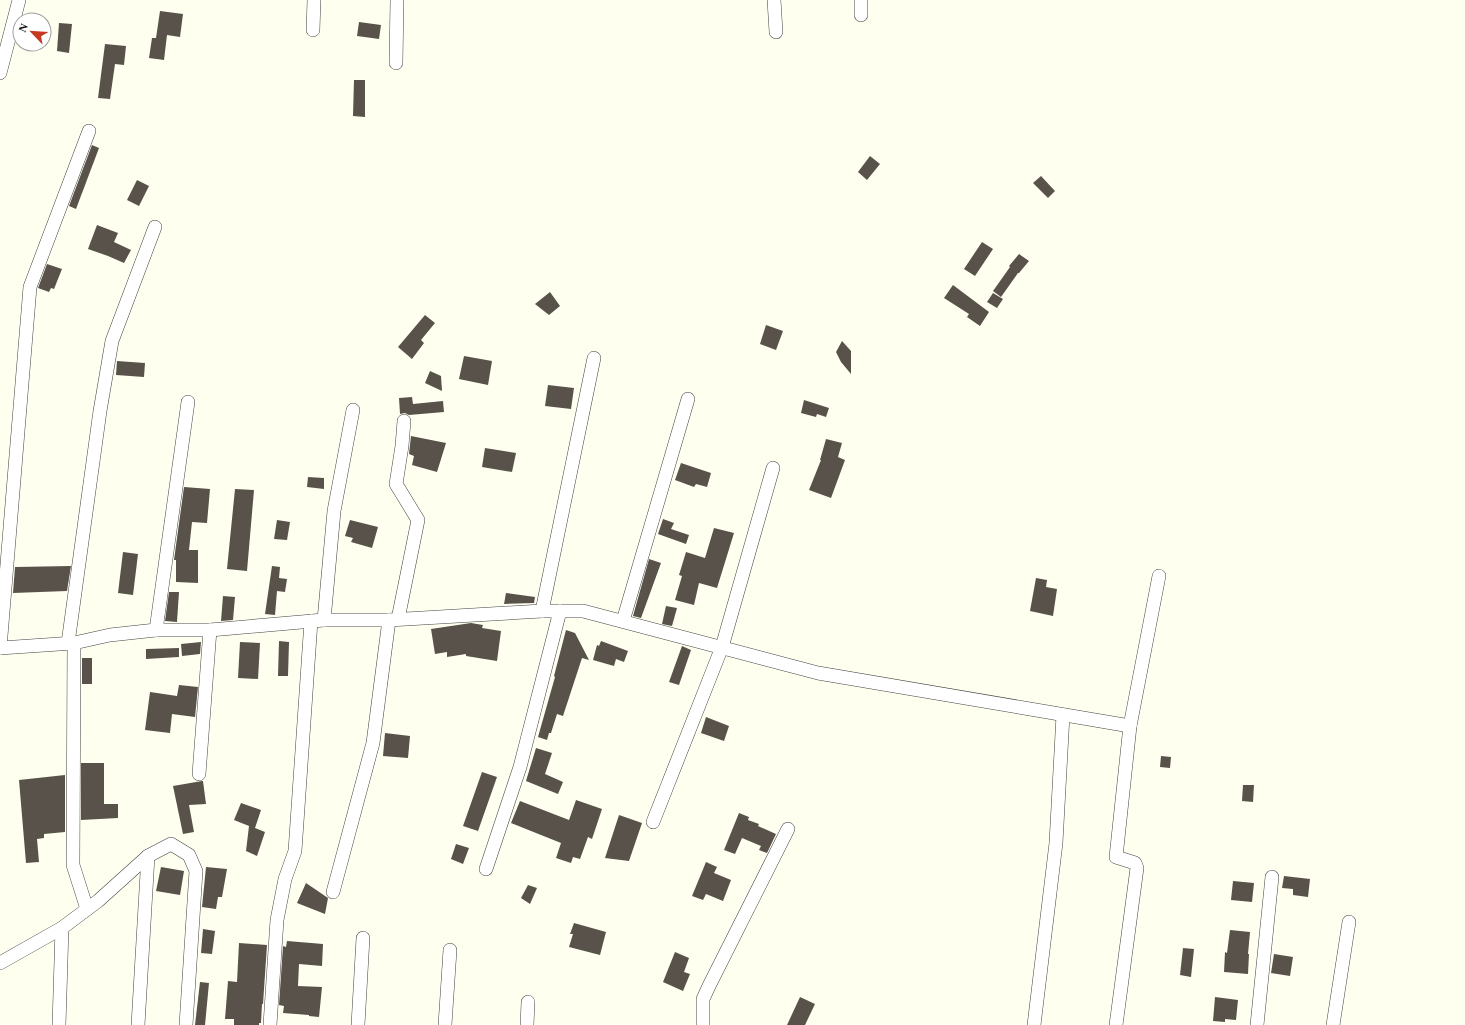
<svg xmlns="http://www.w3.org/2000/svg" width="1465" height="1025" viewBox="0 0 1465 1025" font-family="Georgia,serif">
<rect width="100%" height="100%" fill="#fffff0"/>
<g fill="#58524b">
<polygon points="160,11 183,14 180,37 167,35 164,60 149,58 152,38 156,38"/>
<polygon points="359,22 381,25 379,39 357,36"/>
<polygon points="59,23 72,24 69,53 57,51"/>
<polygon points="105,44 126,46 124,65 115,64 110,99 98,98"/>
<polygon points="354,80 365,80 365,117 353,116"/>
<polygon points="92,145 99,148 76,209 69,206"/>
<polygon points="870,156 880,164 867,180 858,172"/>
<polygon points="1041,176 1055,191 1048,198 1033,183"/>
<polygon points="137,180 149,186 139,206 127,200"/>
<polygon points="97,225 118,233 114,242 131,250 124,263 108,256 88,249"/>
<polygon points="982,242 993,249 975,276 964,269"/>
<polygon points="1019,254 1029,261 1019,273 1018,273 1001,297 993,291 1010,267 1009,266"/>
<polygon points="47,264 62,269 54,289 51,288 49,292 38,288"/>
<polygon points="953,285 989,312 980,326 967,317 969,314 944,298"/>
<polygon points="550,292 560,306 549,315 535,304"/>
<polygon points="993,293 1003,299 997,308 987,302"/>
<polygon points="425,315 435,323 421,340 424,343 412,359 398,347"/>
<polygon points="766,325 783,331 776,350 760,344"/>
<polygon points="842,341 851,351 851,374 841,362 836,352"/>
<polygon points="464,356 492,361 488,385 459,379"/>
<polygon points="117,361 145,363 144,377 116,375"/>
<polygon points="430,371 441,376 442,391 425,383"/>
<polygon points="548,385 574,388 571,409 545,406"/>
<polygon points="412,397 413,404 443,401 444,412 409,415 405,413 400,414 399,398"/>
<polygon points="804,400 829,408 826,417 817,414 816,417 801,413"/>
<polygon points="411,436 446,443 437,472 412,465 414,456 409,454"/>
<polygon points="826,439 842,443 838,457 845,460 831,498 809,490 821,460 820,460"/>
<polygon points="485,448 516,453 512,472 482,467"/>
<polygon points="681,463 711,473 707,487 696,484 694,487 675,480"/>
<polygon points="308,477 324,478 324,489 307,487"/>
<polygon points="184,487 210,489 207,523 192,522 189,550 198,550 198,583 176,582 176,560 174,560"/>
<polygon points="235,489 254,490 247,571 227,569"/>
<polygon points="663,519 674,523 671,529 689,535 686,544 658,534"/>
<polygon points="277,520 290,522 287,540 274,539"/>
<polygon points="350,520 378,527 372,548 351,542 353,538 345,536"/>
<polygon points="714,528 734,533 717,588 699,583 694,605 675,600 682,576 679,575 686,552 705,558"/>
<polygon points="123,552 138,554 133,595 118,593"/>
<polygon points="649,559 661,563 641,618 633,616"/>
<polygon points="71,566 67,591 13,593 15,567"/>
<polygon points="272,566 280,567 279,578 287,579 285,592 277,591 275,615 265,614"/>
<polygon points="1036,578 1047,580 1046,587 1057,589 1053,616 1030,611"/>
<polygon points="169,592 179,592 177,622 165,621"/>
<polygon points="506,593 535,597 534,603 504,604"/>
<polygon points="223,596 235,597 233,620 221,621"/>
<polygon points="666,606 677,608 672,626 662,624"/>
<polygon points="471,623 483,625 482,628 501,631 497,661 466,656 466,654 447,657 447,652 435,654 431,629"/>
<polygon points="566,630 575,633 589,660 582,658 563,716 557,714 551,733 549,733 547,740 538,737 555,677 554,676"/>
<polygon points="279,641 289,642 288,676 278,676"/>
<polygon points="601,641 628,651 624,662 616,659 614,666 593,660 597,645 599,646"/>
<polygon points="201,642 200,654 182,656 181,644"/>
<polygon points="240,642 260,643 258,679 238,678"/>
<polygon points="682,646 691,650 679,685 669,682"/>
<polygon points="179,648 179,657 146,659 146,649"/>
<rect x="82" y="658" width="10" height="26"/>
<polygon points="179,685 198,687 195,717 172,714 170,733 145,730 150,692 177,696"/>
<polygon points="706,717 729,726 724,741 701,733"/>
<polygon points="385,733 410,736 408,758 383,756"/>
<polygon points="536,748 552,753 545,774 563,782 558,794 526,781"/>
<polygon points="1161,756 1171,757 1170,768 1160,767"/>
<polygon points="81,763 104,763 104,804 118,804 118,818 81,820"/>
<polygon points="482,772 497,777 478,831 463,826"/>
<polygon points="65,775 65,832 44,834 44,838 37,839 39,862 26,863 19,780"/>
<polygon points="202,781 203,781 206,804 189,805 194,832 183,834 173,786"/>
<polygon points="1243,785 1254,785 1253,802 1242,801"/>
<polygon points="576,800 602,809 592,839 588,837 580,859 573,857 571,863 556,858 561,843 511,823 520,801 569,820"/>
<polygon points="241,803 261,810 255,828 265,832 257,856 246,851 249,826 234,820"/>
<polygon points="739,813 749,817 748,820 759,824 758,826 776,834 767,853 759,850 761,846 742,838 735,854 724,850"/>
<polygon points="619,815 642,823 629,861 605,858"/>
<polygon points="456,844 469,848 463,864 451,859"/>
<polygon points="706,862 717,867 714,873 731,880 723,901 706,894 703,900 692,896"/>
<polygon points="161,867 184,871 180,895 156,891"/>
<polygon points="206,867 227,869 222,897 218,897 216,909 202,907"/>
<polygon points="1284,876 1310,879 1308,897 1293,895 1293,889 1282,888"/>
<polygon points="1233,881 1254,883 1252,902 1231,900"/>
<polygon points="306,883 328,898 325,914 297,903"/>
<polygon points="528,885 537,888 530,904 521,898"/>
<polygon points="574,923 606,932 600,955 569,947 573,934 570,934"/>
<polygon points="203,929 215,931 212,954 201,953"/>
<polygon points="1230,930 1250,932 1248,954 1249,954 1248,974 1224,972 1225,952 1227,953"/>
<polygon points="287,941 323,944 322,966 299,964 298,986 322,987 319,1017 309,1016 309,1015 283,1013 284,1006 279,1005 283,946 286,947"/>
<polygon points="239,943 267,945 263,1004 262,1004 261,1023 259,1023 259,1025 234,1025 234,1019 225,1019 228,981 237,982"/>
<polygon points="1183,948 1194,949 1191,977 1180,975"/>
<polygon points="675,952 689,958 684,972 690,974 683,991 663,982"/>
<polygon points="1274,954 1293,957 1290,976 1271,973"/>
<polygon points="200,982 209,983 205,1025 195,1025"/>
<polygon points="800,997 815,1004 805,1025 787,1025"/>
<polygon points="1215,997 1238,1000 1236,1020 1225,1019 1225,1022 1213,1021"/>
</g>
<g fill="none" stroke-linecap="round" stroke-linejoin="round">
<defs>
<g id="minor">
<polyline points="774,0 776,32"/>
<polyline points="861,0 861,15"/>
<polyline points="313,30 314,0"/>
<polyline points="396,63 397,0"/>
<polyline points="0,73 19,0"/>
<polyline points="542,611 594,358"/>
<polyline points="398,619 418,520 396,484 402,446 404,421"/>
<polyline points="324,620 334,511 353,410"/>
<polyline points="623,621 688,399"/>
<polyline points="156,630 188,402"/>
<polyline points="68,643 100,411 112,341 155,227"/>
<polyline points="74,643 73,865 87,909"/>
<polyline points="0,648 74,643 110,635 156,630 210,630 324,620 389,620 542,611 583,611 818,673 1130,726"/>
<polyline points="0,648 30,287 89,131"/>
<polyline points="199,774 210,630"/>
<polyline points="653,822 722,647 773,468"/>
<polyline points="486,869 520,767 560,611"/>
<polyline points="333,892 373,743 389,620"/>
<polyline points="0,963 62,928 98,901 148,856 171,844 189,855 196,871 186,1025"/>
<polyline points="59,1025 62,928"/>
<polyline points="138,1025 148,856"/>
<polyline points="270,1025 277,920 285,879 295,851 311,621"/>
<polyline points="358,1025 363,938"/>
<polyline points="445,1025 450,950"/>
<polyline points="527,1025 528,1002"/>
<polyline points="703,1025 703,999 709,986 788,829"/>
<polyline points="1034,1025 1056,843 1063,715"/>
<polyline points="1116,1025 1137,868 1135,863 1116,857 1130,726 1159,576"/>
<polyline points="1257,1025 1272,877"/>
<polyline points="1333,1025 1349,922"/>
</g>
</defs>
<use href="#minor" stroke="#424242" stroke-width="14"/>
<use href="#minor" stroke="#fff" stroke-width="13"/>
</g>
<g transform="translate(32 32) rotate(295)"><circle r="19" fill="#ffffff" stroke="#9f9f9f"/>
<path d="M0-3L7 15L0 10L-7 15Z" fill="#c53a21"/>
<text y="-6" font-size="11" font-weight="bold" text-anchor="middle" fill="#0f0f0f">N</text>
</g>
</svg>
